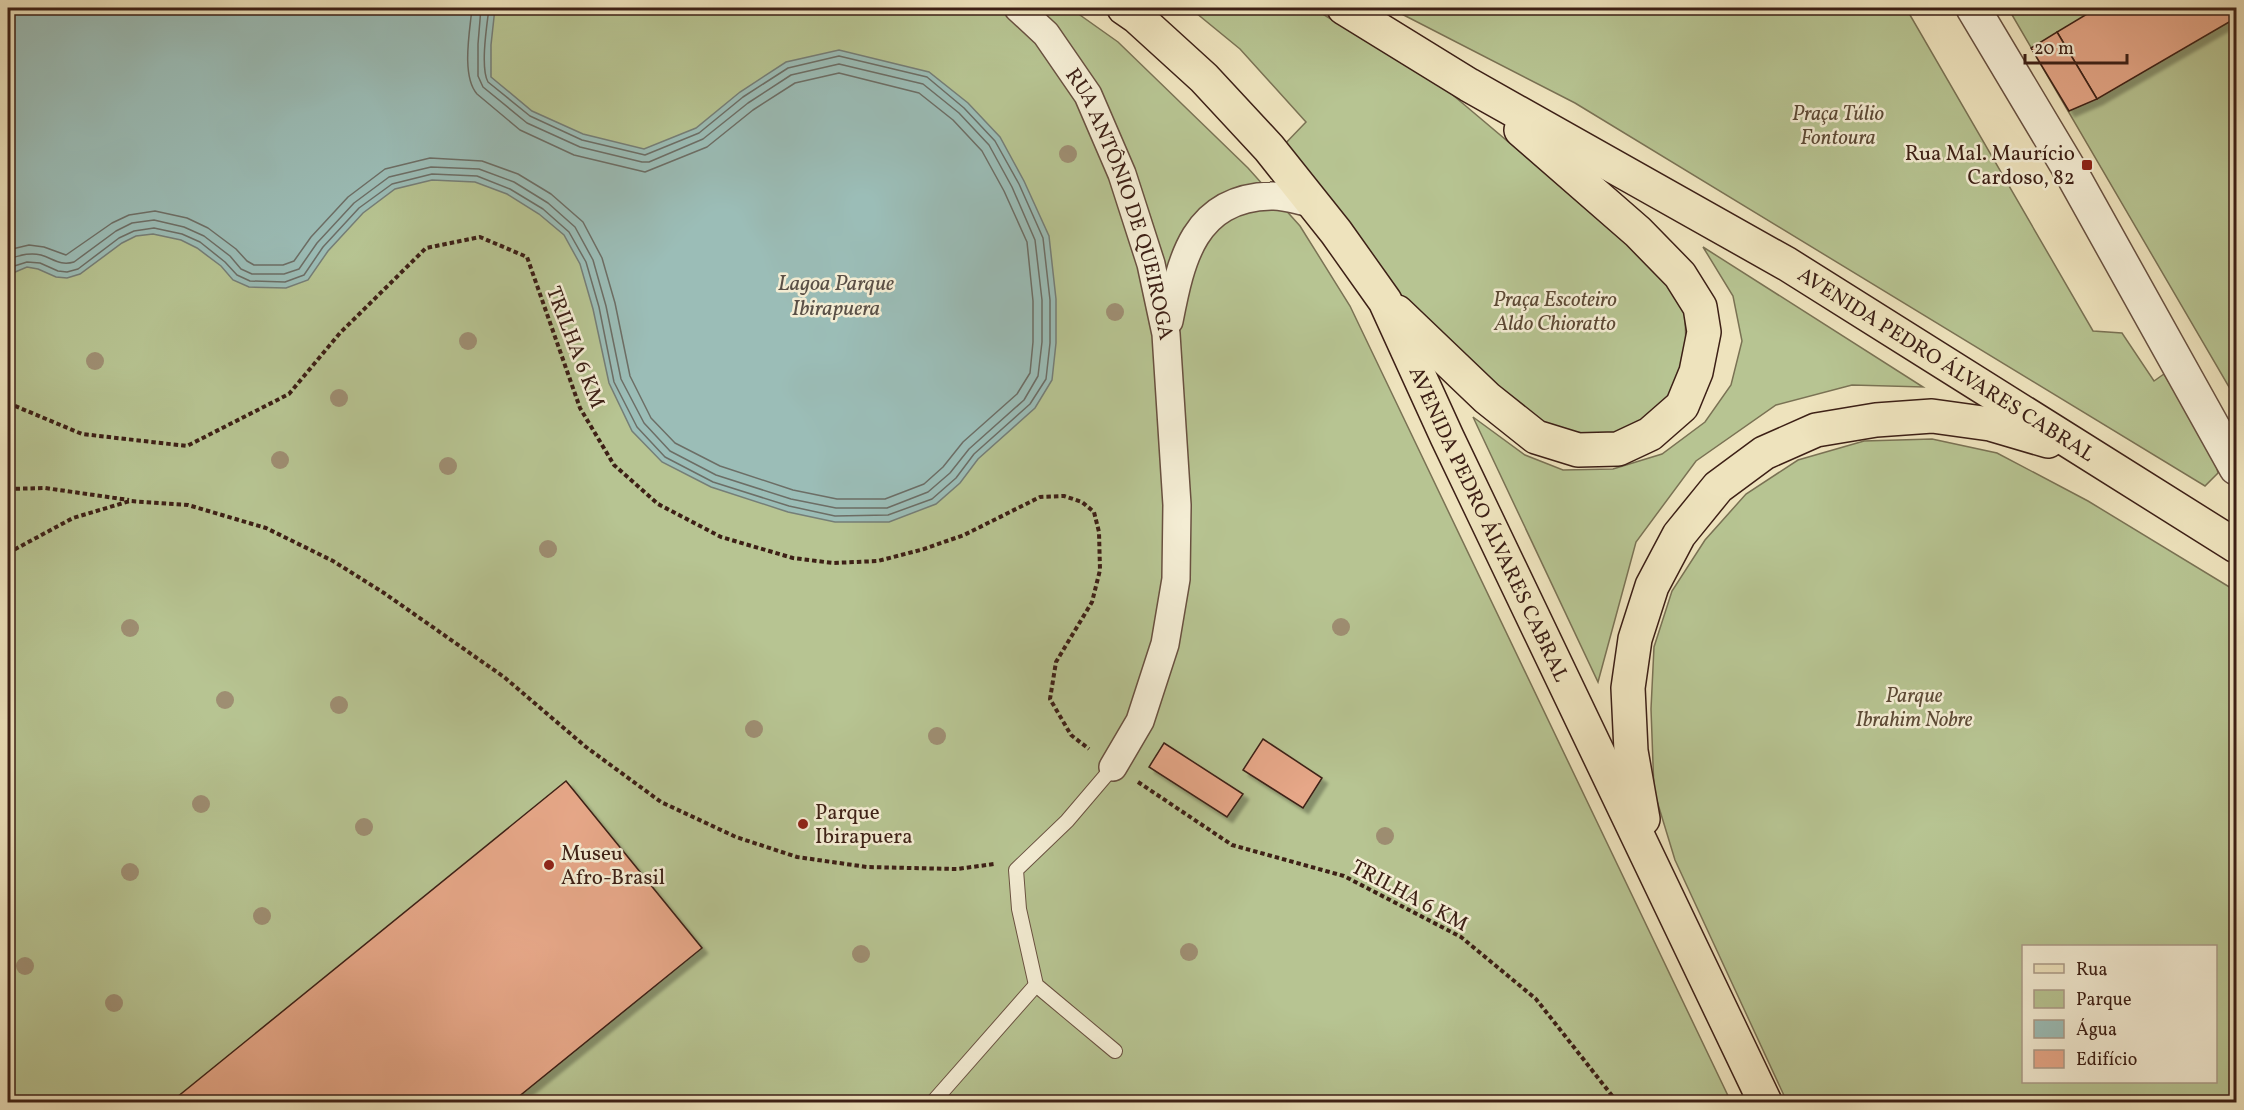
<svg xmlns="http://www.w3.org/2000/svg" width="2244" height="1110" viewBox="0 0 2244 1110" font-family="Vollkorn,serif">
<defs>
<filter id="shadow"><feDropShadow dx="5.5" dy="5.5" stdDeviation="1.5" flood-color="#0004"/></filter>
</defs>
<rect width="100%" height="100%" fill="#eee3bd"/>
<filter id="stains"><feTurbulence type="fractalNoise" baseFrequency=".00333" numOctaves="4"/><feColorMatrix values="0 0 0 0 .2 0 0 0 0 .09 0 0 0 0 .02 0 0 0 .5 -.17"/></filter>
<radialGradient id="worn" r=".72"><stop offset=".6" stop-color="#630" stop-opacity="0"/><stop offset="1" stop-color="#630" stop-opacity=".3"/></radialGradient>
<g fill="#b7c492" stroke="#7a7254" stroke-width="1.5" fill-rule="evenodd">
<polygon points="8,8 1070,8 1118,42 1248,168 1300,226 1350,306 1731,1102 8,1102"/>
<polygon points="1190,8 1313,8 1448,91 1626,241 1662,278 1685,312 1686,350 1673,393 1636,428 1595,438 1551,433 1494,390 1391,289 1280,149 1306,122 1240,49"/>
<polygon points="1390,8 1906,8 2093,331 2122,333 2154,381 2164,374 2214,456 2218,473 2205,486 1575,103"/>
<polygon points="2008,8 2236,8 2236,399"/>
<polygon points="1703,247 1923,387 1852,385 1776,405 1696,461 1636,542 1598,682 1473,417 1525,455 1563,470 1613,469 1662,454 1705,422 1731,385 1742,341 1733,296"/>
<path d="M1932,439L1997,453L2088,501L2236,591V1102H1787L1675,860L1654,791L1651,709L1654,647L1672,591L1705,540L1746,494L1798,460L1864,441ZM2024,946H2216V1082H2024Z"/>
</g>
<polygon fill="#9bbdb7" stroke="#757e77" stroke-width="1.5" points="8,8 495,8 491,45 491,77 532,111 583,134 644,149 696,128 740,92 786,62 839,50 929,72 968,103 1000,137 1024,181 1049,236 1056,299 1056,343 1052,380 1035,408 978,459 960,483 936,504 889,522 835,522 788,512 711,487 662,462 632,431 609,383 593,309 580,264 564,235 539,214 507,194 475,182 432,180 395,189 363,213 328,251 308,280 286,288 249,287 233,280 221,266 197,248 181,240 153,234 136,236 122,243 80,274 67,278 56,277 38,269 27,267 8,275"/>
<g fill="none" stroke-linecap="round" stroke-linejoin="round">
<g stroke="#6c6e66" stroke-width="1.5">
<path d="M8,250L29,245L44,247L66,255L112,223L129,215L155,211L187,218L208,228L236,249L247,261L254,265H283L294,261L311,237L348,197L385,169L430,158L482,161L518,174L551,194L583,222L602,258L615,303L630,376L651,418L675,443L720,466L793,490L837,499H885L924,484L943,467L963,442L1017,394L1030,373L1033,342V301L1027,242L1004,191L982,151L953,120L919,93L839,73L795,83L753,110L707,147L645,172L574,155L520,130L477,94C461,76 470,30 472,8"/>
<path d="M8,259C19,256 29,252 41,255C54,259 60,266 74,262L116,231L132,223L154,220L184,227L204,236L230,256L241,269L252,274H284L299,269L317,243L354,203L389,177L431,167L479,169L514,182L548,203L575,227L593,260L606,306L621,379L644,423L670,451L716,475L791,499L836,508H887L928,492L950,473L969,449L1024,400L1038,376L1042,342V300L1035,240L1012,187L989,145L959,113L923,84L839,64L791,75L748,103L703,139L649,162H642L580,147L527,123L483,87L478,76V44L481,8"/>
<path d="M8,268L27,262L40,263L58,271L67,272L78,269L119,238L134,231L154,228L182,234L200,242L225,262L237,275L250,281L285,282L304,275L323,247L359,208L392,184L432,174L477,176L510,189L543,209L569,232L586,262L599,307L614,382L637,427L665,457L713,482L789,506L835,516L888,515L932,499L956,478L974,454L1030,404L1046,379L1050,343V300L1043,238L1019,184L995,141L964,108L927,77L839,56L788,68L743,97L699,133L645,155L582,140L530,116L488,82C480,68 487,24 489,8"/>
</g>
</g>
<g fill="#e6a788" stroke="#3d2016" stroke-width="1.5" filter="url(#shadow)">
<polygon points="2097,8 2236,8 2236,18 2097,99 2057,32"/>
<polygon points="2057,32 2097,99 2069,111 2031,48"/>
<polygon points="1263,739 1322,778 1303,808 1243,770"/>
<polygon points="1164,743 1243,794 1227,817 1149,767"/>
<polygon points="566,781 702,948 512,1102 171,1102"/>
</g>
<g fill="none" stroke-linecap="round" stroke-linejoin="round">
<defs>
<g id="service">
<polyline points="1113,767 1067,821 1016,870 1019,909 1036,985 1115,1051"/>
<polyline points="933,1102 1036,985"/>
</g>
<g id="minor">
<path id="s1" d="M1018,8L1046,34L1088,95L1122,174L1151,264L1166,334L1177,505L1176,579L1165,644L1140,721L1113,767"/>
<path d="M1169,321C1181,259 1194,198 1271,196C1284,195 1299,201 1312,203"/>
</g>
<polyline id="tertiary" points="1973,8 2071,172 2236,468"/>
<g id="primary">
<path id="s2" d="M1124,8L1137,17L1204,78L1269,148L1336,232L1385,301L1447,437L1765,1102"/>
<path id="s3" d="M1344,8L1469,85L1787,264L2236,546"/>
<polyline points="1397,312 1487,398 1536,437 1578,450 1618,449 1650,434 1682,406 1696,372 1704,332 1700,307 1680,275 1638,232 1521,130"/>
<polyline points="1643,819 1631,751 1628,688 1635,639 1652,586 1679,535 1718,487 1764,453 1816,430 1876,420 1932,416 1990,424 2048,441"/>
</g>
</defs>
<use href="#service" stroke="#695140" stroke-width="16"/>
<use href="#minor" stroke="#695140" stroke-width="30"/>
<use href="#tertiary" stroke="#695140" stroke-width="36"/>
<use href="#primary" stroke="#3d2016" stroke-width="36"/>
<g stroke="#3d2016" stroke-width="4" stroke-dasharray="4.5 3" stroke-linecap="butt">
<polyline points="8,403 82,434 187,446 289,394 340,333 426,248 480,237 527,257 580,408 614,465 658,504 721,537 793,558 833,563 878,561 924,549 964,535 1040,497 1064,496 1082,502 1094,512 1099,532 1100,570 1092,602 1056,662 1050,699 1071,735 1089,749"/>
<polyline points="8,489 45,488 129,500"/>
<polyline points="8,553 73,518 130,501 188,505 266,528 333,561 384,593 504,677 586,747 661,802 736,837 797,857 867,867 957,869 994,864"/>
<polyline points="1138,782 1232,845 1344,876 1461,937 1536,999 1617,1102"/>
</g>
<use href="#service" stroke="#f4edd4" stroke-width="14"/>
<use href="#minor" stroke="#f4edd4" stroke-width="27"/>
<use href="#tertiary" stroke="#f4edd4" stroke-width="33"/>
<use href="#primary" stroke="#eee3bd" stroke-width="33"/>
</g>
<g fill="#9e8e72">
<circle cx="1068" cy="154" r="9"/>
<circle cx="1115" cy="312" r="9"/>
<circle cx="468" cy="341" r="9"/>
<circle cx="95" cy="361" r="9"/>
<circle cx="339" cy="398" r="9"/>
<circle cx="280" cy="460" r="9"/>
<circle cx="448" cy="466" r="9"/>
<circle cx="548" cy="549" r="9"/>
<circle cx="1341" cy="627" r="9"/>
<circle cx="130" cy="628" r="9"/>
<circle cx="225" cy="700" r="9"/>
<circle cx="339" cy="705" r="9"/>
<circle cx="754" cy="729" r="9"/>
<circle cx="937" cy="736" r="9"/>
<circle cx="201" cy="804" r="9"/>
<circle cx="364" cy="827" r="9"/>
<circle cx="1385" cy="836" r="9"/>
<circle cx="130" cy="872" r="9"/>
<circle cx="262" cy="916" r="9"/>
<circle cx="1189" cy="952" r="9"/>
<circle cx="861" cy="954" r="9"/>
<circle cx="25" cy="966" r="9"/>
<circle cx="114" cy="1003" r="9"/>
</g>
<g fill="#8f2418" stroke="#f4edd4" stroke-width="2">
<rect x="2081" y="159" width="12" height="12" rx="3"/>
<circle cx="803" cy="824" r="6"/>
<circle cx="549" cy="865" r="6"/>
</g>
<g text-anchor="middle" stroke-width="5" stroke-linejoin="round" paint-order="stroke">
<g font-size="21" font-style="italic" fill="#5c4935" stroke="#f4edd4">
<text x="1838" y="120">Praça Túlio<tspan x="1838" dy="24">Fontoura</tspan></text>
<text x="1555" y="306">Praça Escoteiro<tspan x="1555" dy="24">Aldo Chioratto</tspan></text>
<text x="1914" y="702">Parque<tspan x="1914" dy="24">Ibrahim Nobre</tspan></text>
</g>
<g font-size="21" fill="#3d2016" stroke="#f4edd4" text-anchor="start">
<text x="2075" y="160" text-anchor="end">Rua Mal. Maurício<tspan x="2075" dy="24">Cardoso, 82</tspan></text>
<text x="815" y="819">Parque<tspan x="815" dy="24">Ibirapuera</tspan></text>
<text x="561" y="860">Museu<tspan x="561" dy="24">Afro-Brasil</tspan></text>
</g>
<g font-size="21" fill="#3d2016" stroke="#f4edd4">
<text dy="7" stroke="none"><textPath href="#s1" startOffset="226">RUA ANTÔNIO DE QUEIROGA</textPath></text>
<text transform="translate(576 347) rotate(69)" y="7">TRILHA 6 KM</text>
<text dy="7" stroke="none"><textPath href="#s3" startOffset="700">AVENIDA PEDRO ÁLVARES CABRAL</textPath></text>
<text dy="7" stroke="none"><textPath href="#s2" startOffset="640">AVENIDA PEDRO ÁLVARES CABRAL</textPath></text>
<text transform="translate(1410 895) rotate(28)" y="7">TRILHA 6 KM</text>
</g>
<g font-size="22" font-style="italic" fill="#594f46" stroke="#f4edd4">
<text x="836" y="290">Lagoa Parque<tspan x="836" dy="25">Ibirapuera</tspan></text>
</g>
</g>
<rect width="2244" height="1110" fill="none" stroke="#eee3bd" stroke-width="30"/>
<rect x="9" y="9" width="2226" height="1092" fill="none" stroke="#3d2016" stroke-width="3"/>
<rect x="15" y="15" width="2214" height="1080" fill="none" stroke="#3d2016" stroke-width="1.5"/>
<rect x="2022" y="945" width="195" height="138" fill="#f4edd4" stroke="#ab9b88" stroke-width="1.5"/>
<rect x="2034" y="964" width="30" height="9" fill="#eee3bd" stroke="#ab9b88" stroke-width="1.5"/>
<text x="2076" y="975" font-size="18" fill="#3d2016">Rua</text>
<rect x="2034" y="990" width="30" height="18" fill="#b7c492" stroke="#ab9b88" stroke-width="1.5"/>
<text x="2076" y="1005" font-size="18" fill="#3d2016">Parque</text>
<rect x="2034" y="1020" width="30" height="18" fill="#9bbdb7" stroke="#ab9b88" stroke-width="1.5"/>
<text x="2076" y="1035" font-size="18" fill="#3d2016">Água</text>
<rect x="2034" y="1050" width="30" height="18" fill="#e6a788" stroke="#ab9b88" stroke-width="1.5"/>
<text x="2076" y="1065" font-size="18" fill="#3d2016">Edifício</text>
<path d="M2025 54v9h102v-9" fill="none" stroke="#3d2016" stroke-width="3"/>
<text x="2034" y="54" font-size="18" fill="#3d2016" stroke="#f4edd4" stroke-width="4.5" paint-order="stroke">20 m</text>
<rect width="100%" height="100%" filter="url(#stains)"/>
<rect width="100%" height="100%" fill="url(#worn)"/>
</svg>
